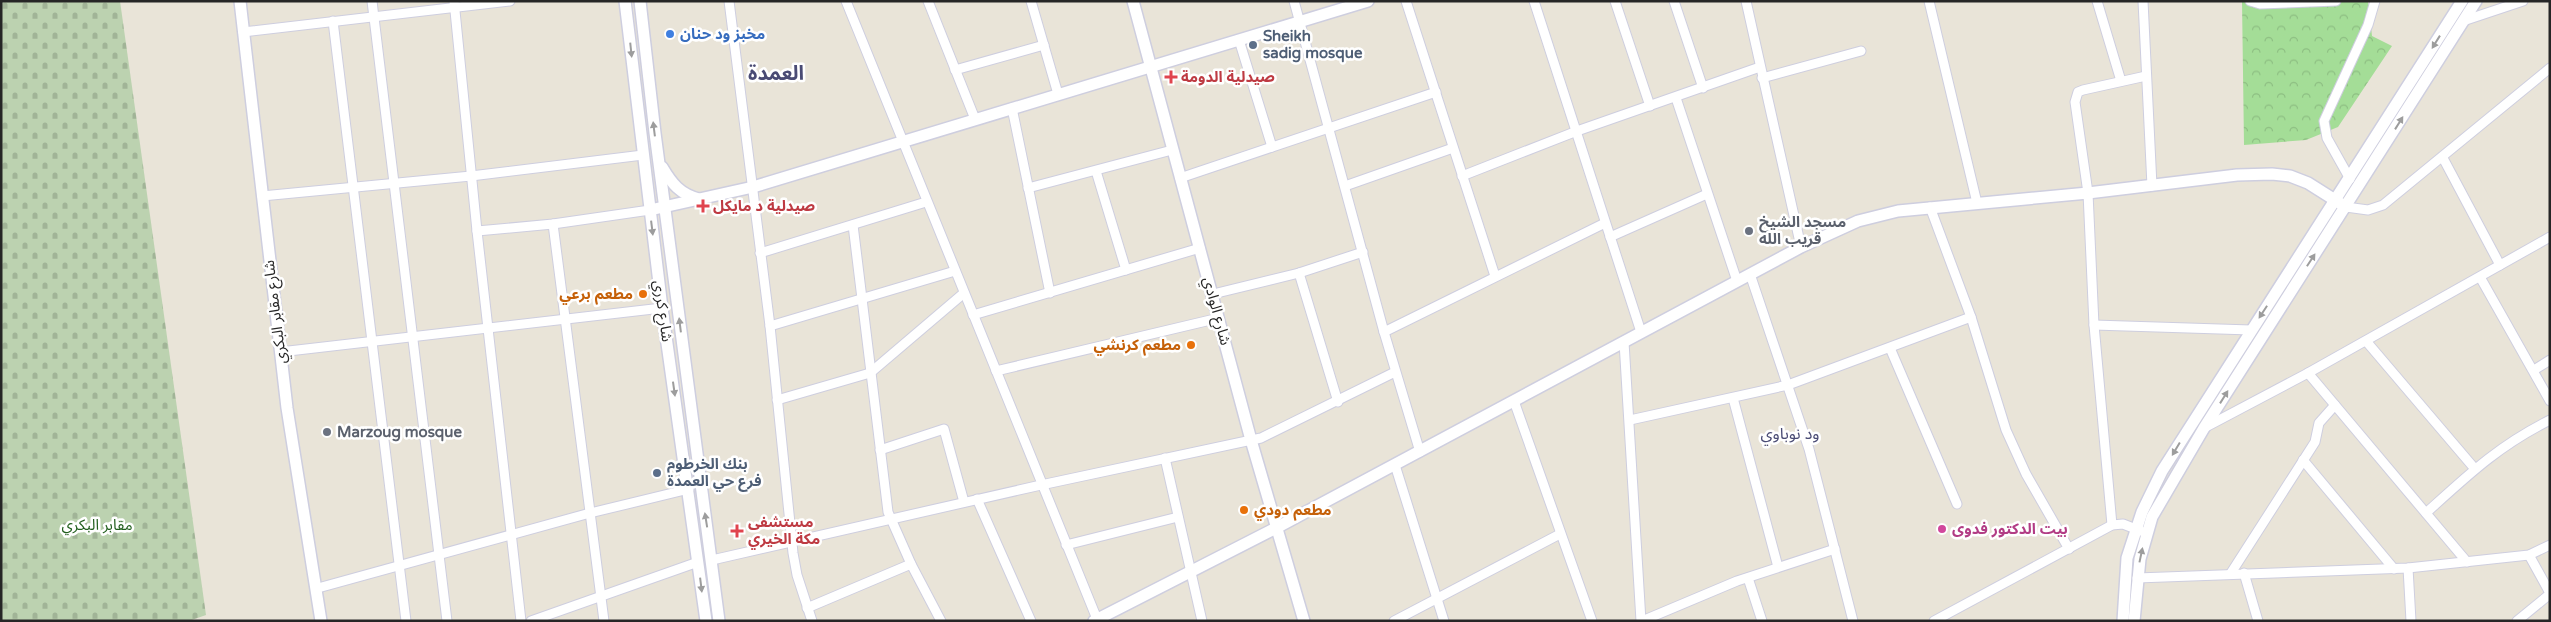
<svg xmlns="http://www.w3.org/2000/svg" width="2551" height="622" viewBox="0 0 2551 622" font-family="'Varela Round','Noto Sans Arabic',sans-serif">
<defs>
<pattern id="forest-crowns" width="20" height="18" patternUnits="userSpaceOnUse" patternTransform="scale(1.25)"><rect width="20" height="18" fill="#a4dd97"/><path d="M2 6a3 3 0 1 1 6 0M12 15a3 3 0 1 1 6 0" fill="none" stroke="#8dbe82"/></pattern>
<pattern id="cemetery-stones" width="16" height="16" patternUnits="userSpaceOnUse" patternTransform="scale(1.25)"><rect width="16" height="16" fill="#bcd2b0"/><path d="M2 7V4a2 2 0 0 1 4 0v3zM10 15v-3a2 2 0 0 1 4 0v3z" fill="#a1b497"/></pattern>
</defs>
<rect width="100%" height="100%" fill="#e9e4d8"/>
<polygon fill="url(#forest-crowns)" points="2242,1 2368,1 2372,36 2392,46 2338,127 2306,140 2244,145"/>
<polygon fill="url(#cemetery-stones)" points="1,1 120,1 206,615 189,621 1,621"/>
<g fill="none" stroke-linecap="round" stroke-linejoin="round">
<defs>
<g id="street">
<polyline points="372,1 447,621"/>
<polyline points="454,1 477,231 521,621"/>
<polyline points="729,1 770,326 793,553 797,575 812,621"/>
<polyline points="846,1 1097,619"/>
<polyline points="928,1 975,119"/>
<polyline points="1031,1 1058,94"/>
<polyline points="1294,1 1384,332 1420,452"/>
<polyline points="1406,1 1495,276"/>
<polyline points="1534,1 1641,332"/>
<polyline points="1615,1 1650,106"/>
<polyline points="1674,1 1703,88"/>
<polyline points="1746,1 1801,247"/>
<polyline points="1929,1 1977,203"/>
<polyline points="2097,1 2121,81"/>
<polyline points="2143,1 2152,186"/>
<polyline points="2250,1 2260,4 2336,1"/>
<polyline points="333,21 406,621"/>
<polyline points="2463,21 2523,1"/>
<polyline points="243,32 510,1"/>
<polyline points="1239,40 1272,147"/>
<polyline points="955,70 1044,45"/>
<polyline points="1762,78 1861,51"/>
<polyline points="1676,98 1737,281"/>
<polyline points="1012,108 1050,293"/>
<polyline points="2443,158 2500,265"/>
<polyline points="1096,171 1126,270"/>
<polyline points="1462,176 1577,131 1760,67"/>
<polyline points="1180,178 1436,92"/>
<polyline points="2350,179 2327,138 2324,121 2368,25 2375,1"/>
<polyline points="1345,186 1453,148"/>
<polyline points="1028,188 1172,150"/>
<polyline points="262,196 471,176 643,155"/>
<polyline points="1930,207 1971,317 2006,430 2026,474 2069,549"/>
<polyline points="2346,207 2368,210 2383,205 2550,68"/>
<polyline points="553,224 604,621"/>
<polyline points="853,225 888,512 911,564 941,621"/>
<polyline points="477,231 553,224 650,210"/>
<polyline points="1610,237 1707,194"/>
<polyline points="760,253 926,202"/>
<polyline points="1299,273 1338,402"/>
<polyline points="1750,274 1809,449 1853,621"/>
<polyline points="2480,277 2550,401"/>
<polyline points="1213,294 1299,273 1363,252"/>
<polyline points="973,315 1200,248"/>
<polyline points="2094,325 2251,330"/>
<polyline points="770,326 955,271"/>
<polyline points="1384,332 1605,223"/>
<polyline points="2366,341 2475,469"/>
<polyline points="1624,342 1641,621"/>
<polyline points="1890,348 1957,504"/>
<polyline points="280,352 662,308"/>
<polyline points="2534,370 2550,360"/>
<polyline points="996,371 1219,318"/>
<polyline points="2308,373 2467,562"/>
<polyline points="1733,398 1778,567"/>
<polyline points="777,400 870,373 964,293"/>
<polyline points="1514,401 1592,621"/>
<polyline points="1630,420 1788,385 1971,317"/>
<polyline points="2204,428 2308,373 2550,237"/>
<polyline points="880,450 944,429 964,502"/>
<polyline points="1165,458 1202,621"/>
<polyline points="2303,460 2394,569"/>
<polyline points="1395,465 1444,621"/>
<polyline points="977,499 1031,621"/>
<path d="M2426,513C2468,475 2498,446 2550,420"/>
<polyline points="2112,525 2094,325 2088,193 2075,102 2078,92 2083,90 2146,76"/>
<polyline points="1066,545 1178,517"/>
<polyline points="2529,555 2550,593"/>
<polyline points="712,560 1041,485 1261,438 1395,372"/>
<polyline points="2408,568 2411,621"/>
<polyline points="2231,573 2315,442 2319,423 2335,405"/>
<polyline points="2244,573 2258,621"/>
<polyline points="1748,578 1762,621"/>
<polyline points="2137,578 2408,568 2529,555 2550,545"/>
<polyline points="318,588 590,513 689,489"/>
<polyline points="807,608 911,564"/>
<polyline points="531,621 698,562"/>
<polyline points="1394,621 1560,534"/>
<polyline points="1642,621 1737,581 1835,549"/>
<polyline points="1934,621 2112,525 2123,524 2141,531"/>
<polyline points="2517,621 2550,594"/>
</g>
<g id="secondary">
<polyline points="240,1 287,408 321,621"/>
<polyline points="625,1 662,308 706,621"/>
<polyline points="640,1 655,133 719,621"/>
<polyline points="1133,1 1251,440 1304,621"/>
<path d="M662,167C672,184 680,194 699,199"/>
<polyline points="650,210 753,187 1368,1"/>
<polyline points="1094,621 1276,528 1801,247 1858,221 1898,211 2088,193 2237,175 2272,174 2290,176 2308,183 2346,207"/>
<polyline points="2123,621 2127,558 2142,512 2162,471 2462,1"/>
<polyline points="2134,621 2140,559 2152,517 2204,428 2476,1"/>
</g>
</defs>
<use href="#street" stroke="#cecedf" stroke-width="11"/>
<use href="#secondary" stroke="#cecedf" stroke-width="14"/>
<use href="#street" stroke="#fff" stroke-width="9"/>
<use href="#secondary" stroke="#fff" stroke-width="11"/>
</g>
<defs><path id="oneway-solid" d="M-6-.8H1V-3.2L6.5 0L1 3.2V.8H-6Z" transform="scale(1.25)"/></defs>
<g fill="#9d9d9d">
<use href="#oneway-solid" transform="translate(2436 42) rotate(122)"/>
<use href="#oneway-solid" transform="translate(631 50) rotate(84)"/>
<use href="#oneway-solid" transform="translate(2399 123) rotate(-58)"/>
<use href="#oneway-solid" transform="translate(654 129) rotate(-97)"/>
<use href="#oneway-solid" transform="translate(652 228) rotate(83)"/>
<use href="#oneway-solid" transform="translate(2311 260) rotate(-57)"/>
<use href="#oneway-solid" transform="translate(2263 312) rotate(123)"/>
<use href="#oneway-solid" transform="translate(680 325) rotate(-97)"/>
<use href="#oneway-solid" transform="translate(674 389) rotate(82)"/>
<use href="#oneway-solid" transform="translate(2224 397) rotate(-58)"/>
<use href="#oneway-solid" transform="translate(2176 449) rotate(121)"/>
<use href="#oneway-solid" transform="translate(706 520) rotate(-99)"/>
<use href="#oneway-solid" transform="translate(2141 555) rotate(-78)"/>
<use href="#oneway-solid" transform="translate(701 585) rotate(83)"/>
</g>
<circle fill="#3f7fe0" stroke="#fff" stroke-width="2" cx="670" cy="34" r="5"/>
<g fill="#5c6f8a" stroke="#fff" stroke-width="2">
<circle cx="1253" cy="45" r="5"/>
<circle cx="657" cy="473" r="5"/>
</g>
<g fill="#e0444e" stroke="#fff" stroke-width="2">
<path d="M1168.5 69.5h5v5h5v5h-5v5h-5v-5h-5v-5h5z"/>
<path d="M700.5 198.5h5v5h5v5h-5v5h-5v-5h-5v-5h5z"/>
<path d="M734.5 523.5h5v5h5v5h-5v5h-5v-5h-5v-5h5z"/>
</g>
<g fill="#6b7280" stroke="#fff" stroke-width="2">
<circle cx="1749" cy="231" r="5"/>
<circle cx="327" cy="432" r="5"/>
</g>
<g fill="#e8710a" stroke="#fff" stroke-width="2">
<circle cx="643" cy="294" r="5"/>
<circle cx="1191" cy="345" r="5"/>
<circle cx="1244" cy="510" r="5"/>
</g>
<circle fill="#d1479c" stroke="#fff" stroke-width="2" cx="1942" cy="529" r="5"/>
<g text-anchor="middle" stroke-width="5" stroke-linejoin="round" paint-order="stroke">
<g font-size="15" font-weight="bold" fill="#366cbe" stroke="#fff" text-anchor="start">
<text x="680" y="39">مخبز ود حنان</text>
</g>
<g font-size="15" font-weight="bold" fill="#4e5e75" stroke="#fff" text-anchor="start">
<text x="1263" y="41">Sheikh<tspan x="1263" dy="17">sadig mosque</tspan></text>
<text x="667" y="469">بنك الخرطوم<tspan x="667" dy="17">فرع حي العمدة</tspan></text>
</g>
<g font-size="15" font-weight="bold" fill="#be3a42" stroke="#fff" text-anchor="start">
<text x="1181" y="82">صيدلية الدومة</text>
<text x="713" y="211">صيدلية د مايكل</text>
<text x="748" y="527">مستشفى<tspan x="748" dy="17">مكة الخيري</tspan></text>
</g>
<g font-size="15" font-weight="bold" fill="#5b616d" stroke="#fff" text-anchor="start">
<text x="1759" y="227">مسجد الشيخ<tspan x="1759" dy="17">قريب الله</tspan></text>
<text x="337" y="437">Marzoug mosque</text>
</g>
<g font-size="15" font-weight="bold" fill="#c56008" stroke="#fff" text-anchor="end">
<text x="633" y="299">مطعم برعي</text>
<text x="1181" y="350">مطعم كرنشي</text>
<text x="1254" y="515" text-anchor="start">مطعم دودي</text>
</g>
<g font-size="15" fill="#262626" stroke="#fff">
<text transform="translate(663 311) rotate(82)" y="5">شارع كرري</text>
<text transform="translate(1217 311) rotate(75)" y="5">شارع الوادي</text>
<text transform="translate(275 312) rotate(-97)" y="5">شارع مقابر البكري</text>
</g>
<g font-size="15" fill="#205e1c" stroke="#fff">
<text x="97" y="530">مقابر البكري</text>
</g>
<g font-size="15" font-weight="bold" fill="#b23c85" stroke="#fff" text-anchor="start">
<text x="1952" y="534">بيت الدكتور فدوى</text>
</g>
<g font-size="16" fill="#4a4b74" stroke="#fff">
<text x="1790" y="439">ود نوباوي</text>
</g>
<g font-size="20" font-weight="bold" fill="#4a4b74" stroke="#fff">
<text x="776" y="80">العمدة</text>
</g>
</g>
<rect width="2551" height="622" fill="none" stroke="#262626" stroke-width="5"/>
</svg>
